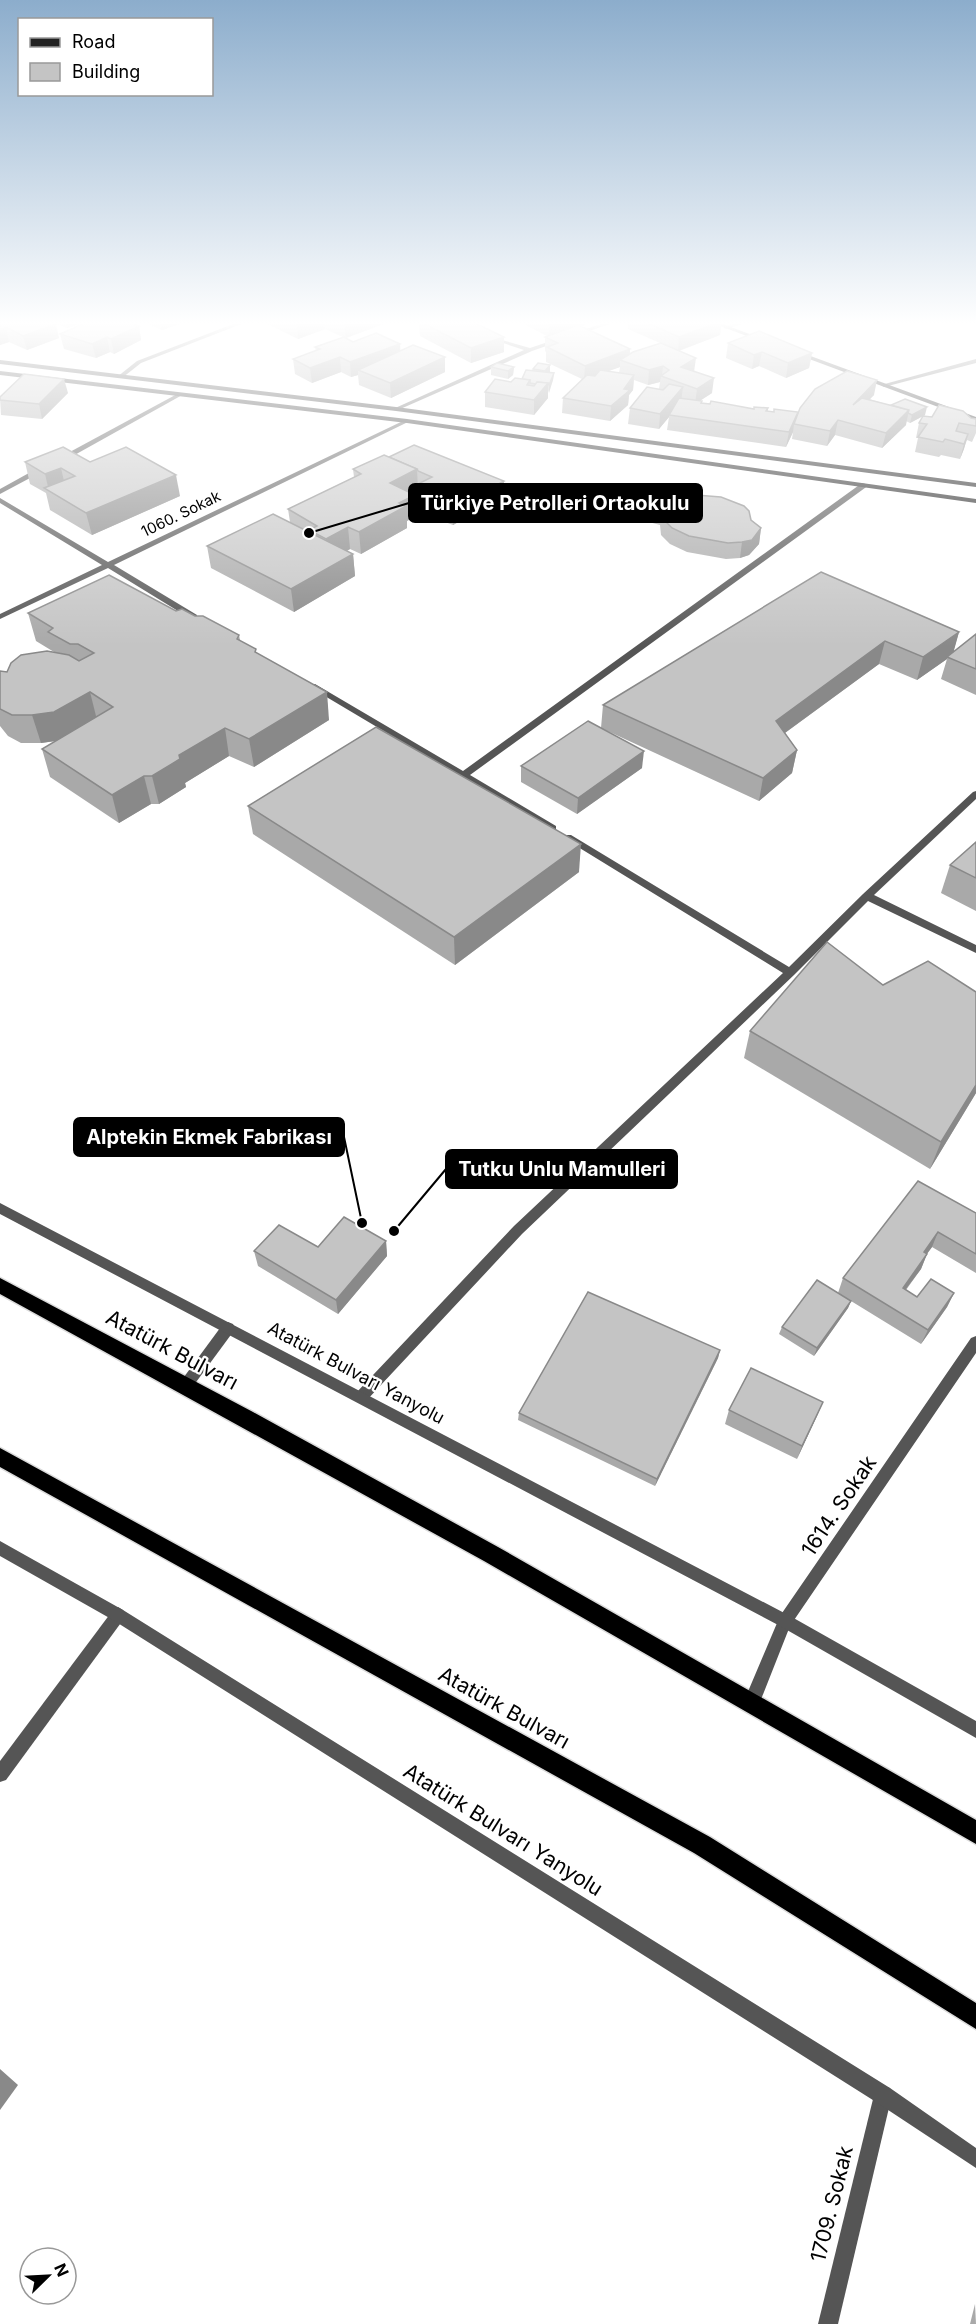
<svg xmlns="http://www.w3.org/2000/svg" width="976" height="2324" viewBox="0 0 976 2324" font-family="Inter,sans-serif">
<rect width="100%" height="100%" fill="#fff"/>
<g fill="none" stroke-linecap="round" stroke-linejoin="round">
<defs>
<g id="trunk">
<polygon points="0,1278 253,1412 498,1547 976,1820 976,1844 484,1561 0,1294"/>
<polygon points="0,1448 710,1837 976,2003 976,2029 694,1853 0,1467"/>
</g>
</defs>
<use href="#trunk" stroke="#dbdbdb" stroke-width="3"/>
<g fill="#555" fill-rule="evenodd">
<polygon points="241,321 249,321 141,363 122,378 117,377 137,361"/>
<polygon points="610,321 618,321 532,351 398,410 393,409 524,350 488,338 488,336 530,348"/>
<polygon points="744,321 753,321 726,329 723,327"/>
<polygon points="976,359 976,363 884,387 881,385"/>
<polygon points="179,393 184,394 62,462 55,460"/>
<polygon points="405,420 410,421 114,565 197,615 197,619 191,619 108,568 0,619 0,614 102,565 0,503 0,498 108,562"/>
<polygon points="38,468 45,470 0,494 0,489"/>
<polygon points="862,483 869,485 470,775 556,826 556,830 550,830 308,686 315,684 463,771"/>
<polygon points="976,791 976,799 874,895 976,945 976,953 868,901 794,975 522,1234 366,1401 361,1403 356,1401 354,1397 356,1393 514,1226 783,973 565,839 565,835 571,835 789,967 863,894 973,792"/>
<polygon points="228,1322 233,1324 235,1328 233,1332 191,1389 186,1391 181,1389 179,1385 181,1381 223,1324"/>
<polygon points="976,1336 976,1353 790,1626 758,1707 752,1709 746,1707 744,1701 780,1616 971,1338"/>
<polygon points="118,1607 123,1610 126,1615 123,1620 6,1780 0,1782 0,1761 113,1610"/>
<polygon points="883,2086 890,2088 892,2095 838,2324 818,2324 874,2095 876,2088"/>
</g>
<g fill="#555" fill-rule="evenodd">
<polygon points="0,1203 790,1616 976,1721 976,1738 780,1626 0,1214"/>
<polygon points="0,1541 123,1610 890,2088 976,2148 976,2168 876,2102 113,1620 0,1556"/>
</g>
<g fill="#222" fill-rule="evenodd">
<polygon points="707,321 715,321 765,340 760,341"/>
<polygon points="793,351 797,351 976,417 976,421 793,353"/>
<polygon points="0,360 396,407 976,483 976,487 396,411 0,364"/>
<polygon points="0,371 407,419 976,499 976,503 407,423 0,375"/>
</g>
<use href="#trunk" fill="#000" fill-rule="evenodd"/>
</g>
<g fill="#a9a9a9" fill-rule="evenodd">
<polygon points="0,321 59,338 27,350 9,342 0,345"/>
<polygon points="50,321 88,321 67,328"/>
<polygon points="141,321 188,321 162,330"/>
<polygon points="262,321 324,321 325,329 298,339"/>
<polygon points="324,321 391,321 346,338 353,342 400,344 400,351 445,357 445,372 391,398 359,385 358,375 351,377 341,372 312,383 295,374 293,359 316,351 315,347 343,337 325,329"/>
<polygon points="419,321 490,321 478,324 504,337 504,352 471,363 420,336"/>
<path d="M518,321H585V325L581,326L630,349V354L660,343L628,329V321H721L720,335L679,351L694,372L712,393L701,400V403L754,409L768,408V411L774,412H798L874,395L869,399L925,415L924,416L976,419V433L972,442L967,440L960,459L941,455L939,457L915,452L918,438H916L919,423L923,416L910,423L906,421V425L882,448L835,435L827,446L792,439L793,432L786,447L667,430L669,417L659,429L628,424L630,408L659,389L660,382L648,385L634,380L633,390L629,395L628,405L610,421L562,413L563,398L582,379L546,362V352L545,351V337L547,336ZM620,367L619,373L608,371Z"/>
<polygon points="139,326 141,340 114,354 110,352 96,358 64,349 60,334"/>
<polygon points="728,343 812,353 809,368 786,378 759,366 752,369 726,358"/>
<polygon points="550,365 550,372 554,373 553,380 548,393 548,398 534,415 485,407 485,392 511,382 522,379 533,371 533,369"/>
<polygon points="491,367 514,367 513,375 508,379 491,375"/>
<polygon points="68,393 42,419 1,415 0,397"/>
<polygon points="389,457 504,481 504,497 453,525 416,511 416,516 407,521 407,528 361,554 350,549 347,551 353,554 355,576 294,612 211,568 207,546 290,522 288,509 354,477 353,469"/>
<polygon points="25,462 90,462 180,496 92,535 50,510 46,493 30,484"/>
<polygon points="674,500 751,520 761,528 759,544 749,555 740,558 726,559 687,552 670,544 661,535 660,525 645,521 647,505"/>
<polygon points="821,572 959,632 953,652 976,634 976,695 941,679 947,659 917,680 879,664 785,733 797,750 792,773 759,801 601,728 603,705"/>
<polygon points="176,611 195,616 239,635 240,640 256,653 329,720 254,767 229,756 185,783 186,787 159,804 151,804 119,823 50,777 42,749 56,741 41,743 21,743 8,736 0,726 0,671 7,672 54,652 36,641 28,613"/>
<polygon points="521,766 642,768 577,814 521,782"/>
<polygon points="248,806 579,872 455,965 253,834"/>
<polygon points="976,842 976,911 941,893 950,865"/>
<polygon points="883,985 976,992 976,1093 930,1169 744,1058 750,1031"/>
<polygon points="976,1213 976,1273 932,1247 927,1254 921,1269 906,1290 917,1297 954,1293 947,1307 921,1344 851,1301 848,1308 814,1356 779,1334 782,1327 838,1293 843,1278"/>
<polygon points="386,1241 387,1256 338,1314 258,1266 254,1251 318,1247"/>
<polygon points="720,1350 718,1358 655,1486 518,1420 519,1413"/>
<polygon points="823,1402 797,1459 725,1424 729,1410"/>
<polygon points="975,2304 976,2324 970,2324"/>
</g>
<g fill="#898989">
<polygon points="65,321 88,321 67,328"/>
<polygon points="160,321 188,321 162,330"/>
<polygon points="308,321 324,321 325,329 298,339 297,324"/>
<polygon points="353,321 391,321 346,338 344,324"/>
<polygon points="476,321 490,321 476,325"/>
<polygon points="554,321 585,321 585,325 549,337 549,322"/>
<polygon points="722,321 720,335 678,351 679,337"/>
<polygon points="56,324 59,338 27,350 23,336"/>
<polygon points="139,326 141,340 114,354 111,339"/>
<polygon points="6,327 9,342 0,345 0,330"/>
<polygon points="107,337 110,352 96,358 92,344"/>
<polygon points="504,337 504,352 471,363 471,348"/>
<polygon points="400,344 401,359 358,370 358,375 351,377 350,362"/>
<polygon points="630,349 629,363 620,360 620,367 584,380 585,366"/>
<polygon points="762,352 759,366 752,369 754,355"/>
<polygon points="812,353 809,368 786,378 788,363"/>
<polygon points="340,357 341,372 312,383 310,368"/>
<polygon points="445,357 445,372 391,398 390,383"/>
<polygon points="696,358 694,372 681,367"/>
<polygon points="550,365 550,373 545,379 545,371"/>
<polygon points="663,366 662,376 661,376 660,382 648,385 649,370"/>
<polygon points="514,367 513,375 508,379 508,371"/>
<polygon points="554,373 553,380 549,393 549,385"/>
<polygon points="634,375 633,390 629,395 628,405 610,421 611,406"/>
<polygon points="714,378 712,393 695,404 697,389"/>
<polygon points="64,379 68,393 42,419 39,404"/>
<polygon points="877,380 874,395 850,420 853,405"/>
<polygon points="548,383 548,398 534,415 534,400"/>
<polygon points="683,387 681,402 669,415 669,417 659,429 660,414"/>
<polygon points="927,407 925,415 910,423 912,415"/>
<polygon points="909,410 906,425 882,448 886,433"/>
<polygon points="798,412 796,424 794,424 793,432 786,447 789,432"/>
<polygon points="838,420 835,435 827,446 830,431"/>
<polygon points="968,434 964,449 960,459 964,444"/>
<polygon points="61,468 66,490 49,491 45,474"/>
<polygon points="417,469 418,491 412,494 390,483"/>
<polygon points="176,475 180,496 92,535 86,513"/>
<polygon points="504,481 504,497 453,525 452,510"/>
<polygon points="415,495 416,516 407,521 407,528 361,554 359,532 399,503"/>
<polygon points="348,527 350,549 328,561 326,539"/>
<polygon points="761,528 759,544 749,555 740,558 742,542"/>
<polygon points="353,554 355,576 294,612 291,589"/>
<polygon points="959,632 953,654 947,657 947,659 917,680 923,657"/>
<polygon points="885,641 879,664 771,743 776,721"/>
<polygon points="90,692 97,720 62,740 41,743 32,715"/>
<polygon points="327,692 329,720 254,767 249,739"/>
<polygon points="225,728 229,756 185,783 186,787 159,804 152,776 179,755"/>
<polygon points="797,750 792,773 759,801 763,778"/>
<polygon points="644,751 642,768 577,814 578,798"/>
<polygon points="144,776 151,804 119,823 112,795"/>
<polygon points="581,844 579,872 455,965 454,937"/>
<polygon points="976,1085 976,1093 930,1169 941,1142"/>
<polygon points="938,1232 932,1247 917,1267 924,1252"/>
<polygon points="386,1241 387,1256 338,1314 336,1300"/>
<polygon points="927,1254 921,1269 896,1302 903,1288"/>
<polygon points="954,1293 947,1307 921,1344 928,1330"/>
<polygon points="851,1301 848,1308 814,1356 817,1348"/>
<polygon points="720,1350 718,1358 655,1486 657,1479"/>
<polygon points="823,1402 817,1416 797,1459 802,1446"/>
<polygon points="0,2069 18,2085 0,2110"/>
</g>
<g fill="#c4c4c4" stroke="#898989" stroke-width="1.5">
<polygon points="0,321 49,321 56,324 23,336 6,327 0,330"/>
<polygon points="90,321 126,321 139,326 111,339 107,337 92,344 60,334"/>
<polygon points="289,321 308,321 297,324"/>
<polygon points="338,321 353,321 344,324"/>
<polygon points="419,321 471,321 504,337 471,348"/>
<polygon points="643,321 722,321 679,337"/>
<polygon points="578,325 630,349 585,366 547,347 558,343 545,337"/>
<polygon points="759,331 812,353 788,363 762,352 754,355 728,343"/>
<polygon points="376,333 400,344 350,362 340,357 310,368 293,359 320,349 315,347 344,337 353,342"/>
<polygon points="661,343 696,358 681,367 714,378 697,389 661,376 669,370 663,366 649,370 620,360 633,352"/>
<polygon points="413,345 445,357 390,383 358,370"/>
<polygon points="497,363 514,367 508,371 491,367"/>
<polygon points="538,363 550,365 545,371 533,369"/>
<polygon points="526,370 554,373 549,385 548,383 537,382 536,384 530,383 530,380 522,379"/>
<polygon points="600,370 634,375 624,389 630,390 611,406 563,398 587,375 595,376"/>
<polygon points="847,371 877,380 853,405 862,398 909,410 886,433 838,420 830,431 794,424 800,408 815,389"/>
<polygon points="24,374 64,379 39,404 0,400 0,397"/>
<polygon points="515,378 530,380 527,385 534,386 537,382 548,383 534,400 485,392 495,379 511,382"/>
<polygon points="669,384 683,387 660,414 630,408 647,387 663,390"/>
<polygon points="679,398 702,401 701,403 710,404 711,401 754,409 754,407 768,408 766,411 774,412 774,409 798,412 789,432 669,415"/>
<polygon points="905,399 927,407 912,415 908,413 909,410 891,405"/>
<polygon points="939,405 963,411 971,418 976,419 976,426 959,423 956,431 968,434 964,444 945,439 943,442 918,437 927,424 919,423 923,416 932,417"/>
<polygon points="414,445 504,481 452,510 406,490 432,477 418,471 417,469 389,457"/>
<polygon points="63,447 90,462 126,447 176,475 86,513 44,488 75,476 61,468 45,474 25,462"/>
<polygon points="384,455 417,469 390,483 415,495 399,503 406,506 359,532 348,527 326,539 309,530 317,526 288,509 361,474 353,469"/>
<polygon points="659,495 674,500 696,495 721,497 744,506 749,511 751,520 761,528 752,540 742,542 728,543 689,536 672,528 663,519 662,510 647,505"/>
<polygon points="273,514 353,554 291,589 207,546"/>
<polygon points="821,572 959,632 923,657 885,641 776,721 797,750 763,778 603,705"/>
<polygon points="109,575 176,611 182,609 195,616 203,616 239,635 237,639 256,649 255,652 327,692 249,739 225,728 179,755 180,759 152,776 144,776 112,795 42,749 113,707 90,692 54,712 32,715 12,715 0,709 0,671 7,672 11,663 21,655 47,651 69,655 79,661 94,653 78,644 70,644 48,632 53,628 28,613"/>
<polygon points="976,634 976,669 947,657"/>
<polygon points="588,721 644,751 578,798 521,766"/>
<polygon points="376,727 581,844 454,937 248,806"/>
<polygon points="976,842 976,878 950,865"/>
<polygon points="827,942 883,985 928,961 976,992 976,1085 941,1142 750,1031"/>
<polygon points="918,1181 976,1213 976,1254 938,1232 924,1252 927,1254 903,1288 917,1297 931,1279 954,1293 928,1330 843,1278"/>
<polygon points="344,1217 386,1241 336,1300 254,1251 279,1225 318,1247"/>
<polygon points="817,1280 851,1301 817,1348 782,1327"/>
<polygon points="588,1292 720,1350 657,1479 519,1413"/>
<polygon points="751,1368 823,1402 802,1446 729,1410"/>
</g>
<linearGradient id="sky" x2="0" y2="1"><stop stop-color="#8cadcc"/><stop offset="0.5" stop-color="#fff"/><stop offset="1" stop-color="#fff" stop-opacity="0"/></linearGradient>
<rect width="976" height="646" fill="url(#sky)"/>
<g text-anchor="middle" stroke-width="4.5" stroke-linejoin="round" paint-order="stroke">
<g font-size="15" fill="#000" stroke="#fff">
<text transform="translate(181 514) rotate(-26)" y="5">1060. Sokak</text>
</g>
<g font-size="18" fill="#000" stroke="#fff">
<text transform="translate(356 1373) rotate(28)" y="6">Atatürk Bulvarı Yanyolu</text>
</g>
<g font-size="21" fill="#000" stroke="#fff">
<text transform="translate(172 1350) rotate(28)" y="7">Atatürk Bulvarı</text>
<text transform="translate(839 1506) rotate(-56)" y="7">1614. Sokak</text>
<text transform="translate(504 1708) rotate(29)" y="7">Atatürk Bulvarı</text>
<text transform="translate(503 1830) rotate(32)" y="7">Atatürk Bulvarı Yanyolu</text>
<text transform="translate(832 2204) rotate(-76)" y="7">1709. Sokak</text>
</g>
</g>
<path fill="none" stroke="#000" stroke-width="2" d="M309 533L409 503M362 1223L344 1137M394 1231L446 1169"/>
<g fill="#000" stroke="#fff" stroke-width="2">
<circle cx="309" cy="533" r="6"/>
<circle cx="362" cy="1223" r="6"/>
<circle cx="394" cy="1231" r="6"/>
</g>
<g fill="#000" stroke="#000" stroke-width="2">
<rect x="409" y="484" width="293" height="38" rx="6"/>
<rect x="74" y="1118" width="270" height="38" rx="6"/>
<rect x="446" y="1150" width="231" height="38" rx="6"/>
</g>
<g font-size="20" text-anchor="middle" font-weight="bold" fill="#fff">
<text x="555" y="510">Türkiye Petrolleri Ortaokulu</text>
<text x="209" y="1144">Alptekin Ekmek Fabrikası</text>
<text x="562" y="1176">Tutku Unlu Mamulleri</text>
</g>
<rect x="18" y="18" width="195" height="78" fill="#ffffff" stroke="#999999" stroke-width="1.5"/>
<rect x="30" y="38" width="30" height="9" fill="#222222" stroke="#999999" stroke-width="1.5"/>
<text x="72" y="48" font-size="18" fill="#000000">Road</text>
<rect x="30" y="63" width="30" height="18" fill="#c4c4c4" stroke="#999999" stroke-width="1.5"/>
<text x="72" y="78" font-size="18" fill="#000000">Building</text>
<g transform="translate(48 2276) rotate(66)"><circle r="28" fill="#ffffff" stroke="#999999" stroke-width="1.5"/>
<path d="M0-4.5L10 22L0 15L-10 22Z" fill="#000000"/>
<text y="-9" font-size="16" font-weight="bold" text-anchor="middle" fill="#000000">N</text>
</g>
</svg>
